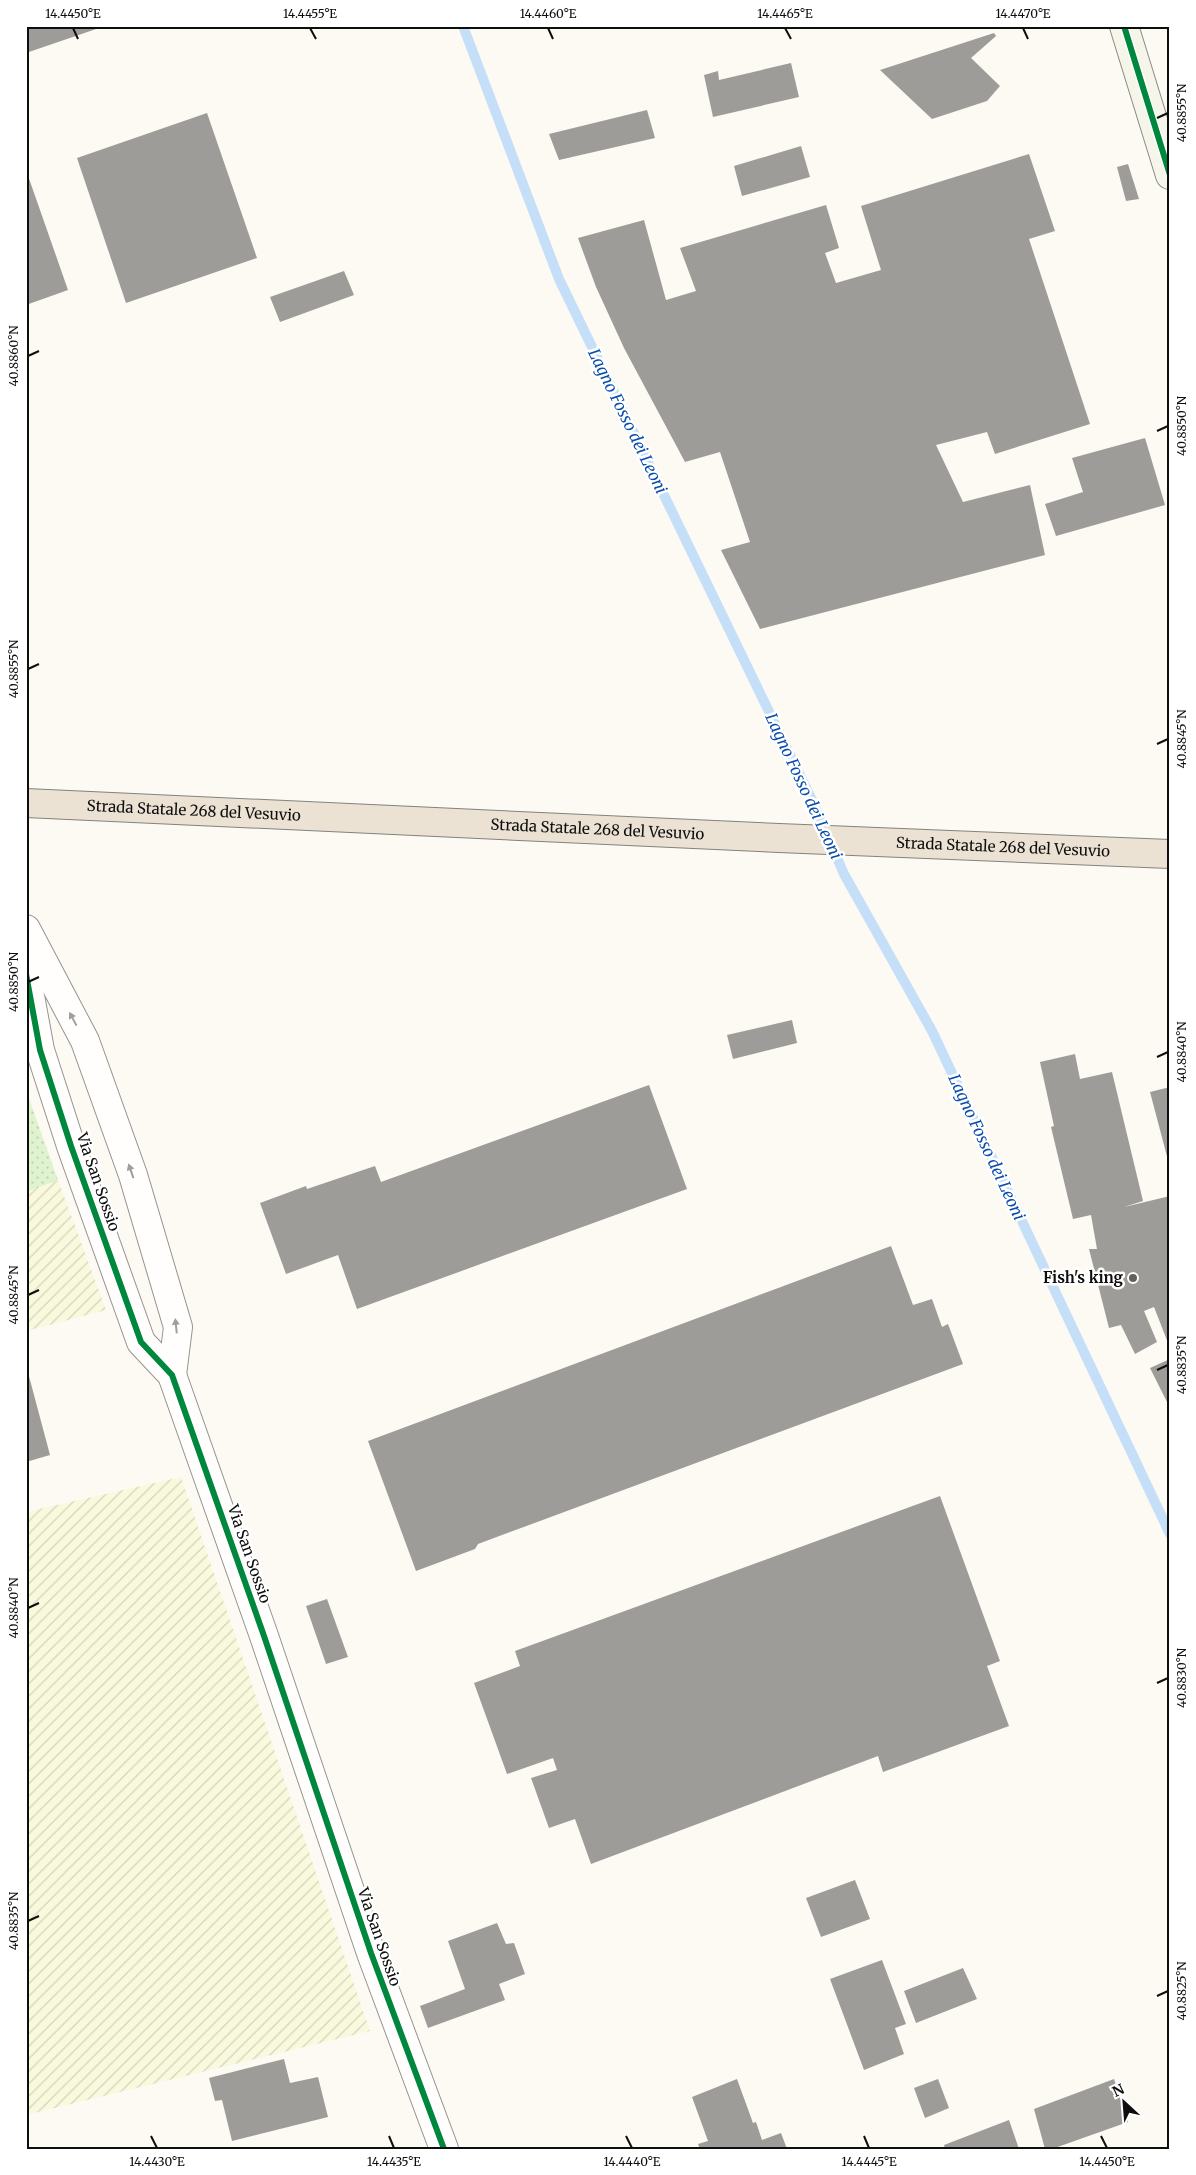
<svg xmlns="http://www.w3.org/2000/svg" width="1196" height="2175" viewBox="0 0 1196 2175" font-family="Merriweather,serif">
<defs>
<pattern id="farmland-furrows" width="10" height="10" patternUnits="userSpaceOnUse" patternTransform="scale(1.25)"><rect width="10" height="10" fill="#f8f9dd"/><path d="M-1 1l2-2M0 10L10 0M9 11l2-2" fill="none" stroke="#d3d4bc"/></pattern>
<pattern id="grass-dots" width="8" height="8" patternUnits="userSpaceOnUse" patternTransform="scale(1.25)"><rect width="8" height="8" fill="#e0f3d0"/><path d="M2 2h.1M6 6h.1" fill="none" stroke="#bfcfb1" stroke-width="1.8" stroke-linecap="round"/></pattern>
</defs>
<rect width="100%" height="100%" fill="#fcfaf2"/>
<g fill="url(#farmland-furrows)">
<polygon points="58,1180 106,1310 26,1331 26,1192"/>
<polygon points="181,1477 370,2031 26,2115 26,1512"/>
</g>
<polygon fill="url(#grass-dots)" points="26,1090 58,1180 26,1192"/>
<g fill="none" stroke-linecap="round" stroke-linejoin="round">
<polyline stroke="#c5dff9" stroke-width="10" points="463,26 559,279 811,798 844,874 932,1031 1170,1534"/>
</g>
<g fill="#9e9c98">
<polygon points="26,26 102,26 102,27 26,53"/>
<polygon points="994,33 996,36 971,58 1000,86 987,101 932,119 880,70"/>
<polygon points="791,63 799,97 713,117 704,75 718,71 719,80"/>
<polygon points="647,110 655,138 559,160 549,134"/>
<polygon points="207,113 257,258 126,303 77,158"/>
<polygon points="801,146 810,177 742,196 734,166"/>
<polygon points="1029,154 1055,231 1029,239 1090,424 995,454 987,432 936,445 963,502 1030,485 1045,555 760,629 721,550 750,542 720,452 685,462 624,348 596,287 578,238 644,220 666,300 696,291 680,248 826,205 839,248 825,253 836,283 881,270 861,206"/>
<polygon points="1128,164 1139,199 1126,201 1117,167"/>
<polygon points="26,170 68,290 26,305"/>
<polygon points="344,271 354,295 280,322 270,297"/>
<polygon points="1145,438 1165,505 1056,536 1045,504 1083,492 1072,458"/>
<polygon points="792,1020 797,1043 733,1059 727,1035"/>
<polygon points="1075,1054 1080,1079 1112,1072 1143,1201 1124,1207 1170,1196 1170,1348 1154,1307 1144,1311 1157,1342 1135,1354 1121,1325 1109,1328 1089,1249 1097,1249 1091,1215 1073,1219 1051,1127 1054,1126 1040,1062"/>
<polygon points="649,1085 687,1189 357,1309 338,1255 286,1274 260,1203 306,1186 307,1189 375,1166 381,1182"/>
<polygon points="1170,1087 1170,1164 1169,1164 1150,1092"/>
<polygon points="891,1246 913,1305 932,1299 942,1327 948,1324 963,1364 478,1544 475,1549 416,1571 368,1441"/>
<polygon points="1170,1359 1170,1408 1150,1368"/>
<polygon points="26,1365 50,1455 26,1462"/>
<polygon points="940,1496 1000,1661 987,1666 1009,1726 883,1772 878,1756 591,1864 575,1819 549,1828 531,1778 557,1770 553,1758 507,1774 474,1683 520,1666 515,1651"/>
<polygon points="327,1599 348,1657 326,1664 306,1606"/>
<polygon points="855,1880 870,1919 821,1937 806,1898"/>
<polygon points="497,1923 506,1944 514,1943 525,1974 499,1984 505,2000 428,2028 420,2006 465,1989 448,1941"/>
<polygon points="882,1960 906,2024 895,2028 904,2054 864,2070 830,1979"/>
<polygon points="963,1968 977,1999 916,2023 904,1991"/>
<polygon points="284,2059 290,2083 318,2077 328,2117 232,2141 222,2100 215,2101 209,2078"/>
<polygon points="737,2079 753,2123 756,2122 762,2140 781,2133 787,2149 700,2149 698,2144 708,2141 692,2097"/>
<polygon points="938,2079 949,2108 925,2118 914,2088"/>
<polygon points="1114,2079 1128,2122 1052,2149 1045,2149 1034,2109"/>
<polygon points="1009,2120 1019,2149 945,2149 944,2145"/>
</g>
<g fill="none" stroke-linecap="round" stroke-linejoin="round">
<defs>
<g id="street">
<polyline points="26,929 85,1041 133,1175 178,1327 172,1375"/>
<polyline points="26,974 40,1050 71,1146 141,1342 172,1375 264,1636 371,1953 444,2149"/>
</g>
<polyline id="secondary" points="1124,26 1170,175"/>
<g id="highway">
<path id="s1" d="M26,803L779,838L1170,854"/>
</g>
</defs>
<use href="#street" stroke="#959491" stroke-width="30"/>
<use href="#secondary" stroke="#8c8b87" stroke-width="30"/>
<use href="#highway" stroke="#82827e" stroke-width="30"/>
<use href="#street" stroke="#fffefd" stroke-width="28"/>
<use href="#secondary" stroke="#f5f5ea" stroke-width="28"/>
<use href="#highway" stroke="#ebe2d4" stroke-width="28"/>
<defs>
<g id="cycleway">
<polyline points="1124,26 1170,175"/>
<polyline points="26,974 40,1050 71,1146 141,1342 172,1375 264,1636 371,1953 444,2149"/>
</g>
</defs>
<use href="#cycleway" stroke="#fff" stroke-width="9"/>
<use href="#cycleway" stroke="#00873e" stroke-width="6"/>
</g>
<defs><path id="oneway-solid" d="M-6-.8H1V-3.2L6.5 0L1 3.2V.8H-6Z" transform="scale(1.25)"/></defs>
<g fill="#9f9e9d">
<use href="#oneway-solid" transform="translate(73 1019) rotate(-118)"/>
<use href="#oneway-solid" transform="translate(131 1171) rotate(-109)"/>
<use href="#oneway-solid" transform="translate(176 1326) rotate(-96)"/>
</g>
<path fill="none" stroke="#0e0e0e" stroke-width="2" d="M73,28L78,39M310,28L316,39M548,28L553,39M785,28L791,39M1023,28L1028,39M1157,118L1168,113M28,356L39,351M1157,431L1168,426M28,669L39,664M1157,744L1168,739M28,982L39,977M1157,1057L1168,1052M28,1295L39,1290M1157,1370L1168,1365M28,1608L39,1603M1157,1683L1168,1678M28,1921L39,1916M1157,1996L1168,1991M151,2136L157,2148M389,2136L394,2148M626,2136L632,2148M864,2136L869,2148M1101,2136L1107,2148"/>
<circle fill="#61615e" stroke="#fff" stroke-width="2" cx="1133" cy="1278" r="5"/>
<g text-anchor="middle" stroke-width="5" stroke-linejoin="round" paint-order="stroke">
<g font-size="15" fill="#0e0e0e" stroke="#fff">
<text dy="5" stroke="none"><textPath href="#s1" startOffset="168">Strada Statale 268 del Vesuvio</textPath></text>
<text dy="5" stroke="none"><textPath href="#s1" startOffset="572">Strada Statale 268 del Vesuvio</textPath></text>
<text dy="5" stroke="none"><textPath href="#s1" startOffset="978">Strada Statale 268 del Vesuvio</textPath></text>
<text transform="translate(98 1182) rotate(71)" y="5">Via San Sossio</text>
<text transform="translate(249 1554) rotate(71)" y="5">Via San Sossio</text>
<text transform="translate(379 1937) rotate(71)" y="5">Via San Sossio</text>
</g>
<g font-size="15" font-weight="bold" fill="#0e0e0e" stroke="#fff" text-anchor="end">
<text x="1123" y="1283">Fish's king</text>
</g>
<g font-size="16" font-style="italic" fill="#0b4eab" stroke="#fff">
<text transform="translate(628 421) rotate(64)" y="6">Lagno Fosso dei Leoni</text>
<text transform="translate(804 786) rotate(65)" y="6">Lagno Fosso dei Leoni</text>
<text transform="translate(987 1147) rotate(65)" y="6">Lagno Fosso dei Leoni</text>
</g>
</g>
<rect width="1196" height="2175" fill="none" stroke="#ffffff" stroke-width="55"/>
<g transform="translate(1124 2102) rotate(334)" stroke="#ffffff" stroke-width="4" paint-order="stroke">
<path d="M0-4L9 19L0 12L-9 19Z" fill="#0e0e0e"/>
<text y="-8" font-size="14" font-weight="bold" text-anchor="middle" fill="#0e0e0e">N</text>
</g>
<rect x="28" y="28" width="1140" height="2120" fill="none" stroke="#0e0e0e" stroke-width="2"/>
<g font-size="12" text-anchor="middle" fill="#0e0e0e">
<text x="73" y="18">14.4450°E</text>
<text x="310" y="18">14.4455°E</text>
<text x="548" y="18">14.4460°E</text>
<text x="785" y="18">14.4465°E</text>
<text x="1023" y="18">14.4470°E</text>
<text transform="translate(1182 113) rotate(-90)" y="4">40.8855°N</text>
<text transform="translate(14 356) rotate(-90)" y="4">40.8860°N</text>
<text transform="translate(1182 426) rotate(-90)" y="4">40.8850°N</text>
<text transform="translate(14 669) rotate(-90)" y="4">40.8855°N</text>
<text transform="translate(1182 739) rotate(-90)" y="4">40.8845°N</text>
<text transform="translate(14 982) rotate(-90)" y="4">40.8850°N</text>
<text transform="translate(1182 1052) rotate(-90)" y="4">40.8840°N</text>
<text transform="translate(14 1295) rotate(-90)" y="4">40.8845°N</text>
<text transform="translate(1182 1365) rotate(-90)" y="4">40.8835°N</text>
<text transform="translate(14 1608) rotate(-90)" y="4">40.8840°N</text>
<text transform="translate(1182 1678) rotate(-90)" y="4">40.8830°N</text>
<text transform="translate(14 1921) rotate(-90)" y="4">40.8835°N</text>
<text transform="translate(1182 1991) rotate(-90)" y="4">40.8825°N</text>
<text x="157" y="2166">14.4430°E</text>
<text x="394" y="2166">14.4435°E</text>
<text x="632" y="2166">14.4440°E</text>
<text x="869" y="2166">14.4445°E</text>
<text x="1107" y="2166">14.4450°E</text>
</g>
</svg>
